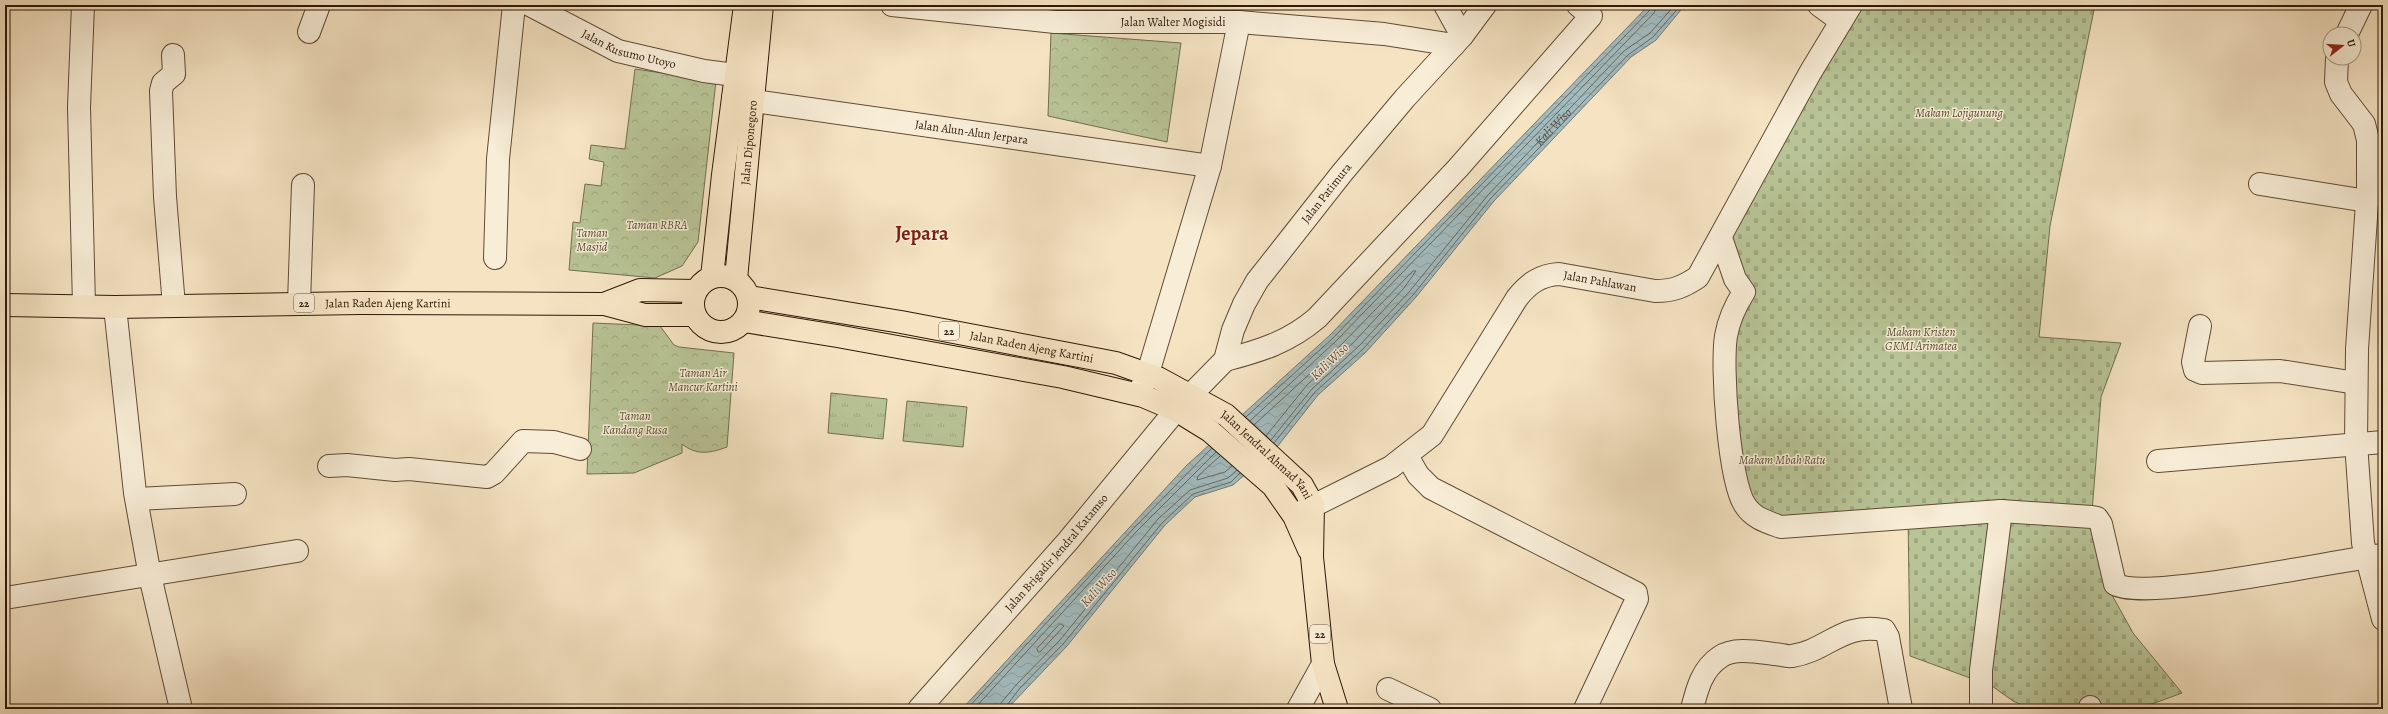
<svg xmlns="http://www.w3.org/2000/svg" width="2388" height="714" viewBox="0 0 2388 714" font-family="Alegreya,serif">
<defs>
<pattern id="grass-tufts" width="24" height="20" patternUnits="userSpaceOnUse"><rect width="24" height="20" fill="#b8c496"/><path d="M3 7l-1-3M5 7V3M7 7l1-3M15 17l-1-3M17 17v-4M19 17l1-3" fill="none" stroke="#9ea880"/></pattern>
<pattern id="cemetery-stones" width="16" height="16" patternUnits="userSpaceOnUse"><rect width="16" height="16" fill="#b8c496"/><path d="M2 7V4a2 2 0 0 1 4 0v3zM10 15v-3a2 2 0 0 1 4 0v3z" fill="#9ea880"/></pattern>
<pattern id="park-crowns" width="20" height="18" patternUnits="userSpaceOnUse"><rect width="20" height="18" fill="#b8c496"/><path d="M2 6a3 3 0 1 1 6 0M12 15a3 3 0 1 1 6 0" fill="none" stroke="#9ea880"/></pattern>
<pattern id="water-waves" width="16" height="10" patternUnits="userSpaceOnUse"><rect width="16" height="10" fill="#a2bbbe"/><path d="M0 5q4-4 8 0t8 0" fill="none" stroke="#8ca0a2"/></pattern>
</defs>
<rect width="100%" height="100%" fill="#f5e3c2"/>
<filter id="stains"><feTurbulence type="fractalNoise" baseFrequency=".005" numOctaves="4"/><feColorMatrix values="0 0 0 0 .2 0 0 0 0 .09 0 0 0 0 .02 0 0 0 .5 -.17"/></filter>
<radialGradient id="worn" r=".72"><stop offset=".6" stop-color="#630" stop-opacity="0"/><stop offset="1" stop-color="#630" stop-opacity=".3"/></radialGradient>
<g fill="url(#grass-tufts)" stroke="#736e4e">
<polygon points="831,393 887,399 883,439 828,433"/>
<polygon points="907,401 967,407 963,447 903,441"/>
</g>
<polygon fill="url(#cemetery-stones)" stroke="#736e4e" points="1860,5 2095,5 2050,226 2039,337 2121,343 2101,397 2091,525 2107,586 2133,633 2182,693 2152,704 2031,709 2013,701 1992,686 1910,656 1908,516 1781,524 1747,506 1727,379 1746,289 1725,238"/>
<g fill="url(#park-crowns)" stroke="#736e4e">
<polygon points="1051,33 1181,43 1167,142 1048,116"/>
<polygon points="635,69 716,81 698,242 682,266 655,278 569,270 573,222 580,223 585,184 601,186 604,162 589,159 591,145 625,149"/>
<path d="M593,323L660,326L674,345L679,347L734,353L727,447C711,453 697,456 682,444V453L634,473L587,474Z"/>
</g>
<polygon fill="url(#water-waves)" stroke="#747a74" points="1649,5 1685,5 1656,40 1631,57 1494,201 1416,297 1365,353 1318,395 1277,447 1233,485 1195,497 1165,525 1067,646 1007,709 962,709 1187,465 1330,335"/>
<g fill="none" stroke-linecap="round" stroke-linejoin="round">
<g stroke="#686a62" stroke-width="1">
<polyline points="1246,417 1333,338 1651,9 1652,5"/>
<polyline points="1250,421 1336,341 1654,13 1657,5"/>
<polyline points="1254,425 1340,346 1413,271 1416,271 1404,288 1354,342 1307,385 1266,436"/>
<path id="s1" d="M1271,440L1312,389L1359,346L1409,292L1488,195L1624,51L1650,33L1675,5"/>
<polyline points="1274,443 1315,392 1362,350 1413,295 1491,198 1628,55 1653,37 1681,5"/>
<polyline points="1220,456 1198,476 1197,480 1225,472 1232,466"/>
<polygon points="1060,624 1064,626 1040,652 1038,652 1037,649"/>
<polyline points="967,709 1134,528 1212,448"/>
<polyline points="974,709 1137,531 1216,452"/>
<polyline points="999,709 1001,703 1016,685 1060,640 1158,519 1190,490 1228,478 1237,470"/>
<polyline points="1004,709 1020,688 1064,643 1162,523 1193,494 1231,482 1240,473"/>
</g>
<defs>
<g id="minor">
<polyline points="83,5 79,107 84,305"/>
<path id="s2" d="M530,5L618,51L704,71L735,75"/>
<path id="s3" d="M892,5L1055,22H1239L1384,34L1454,45"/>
<polyline points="1445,5 1462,36"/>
<polyline points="1819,5 1841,21"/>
<polyline points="309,32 319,5"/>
<polyline points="2347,34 2361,5"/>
<polyline points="173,55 174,74 163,83 161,91 165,197 174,306"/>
<polyline points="2337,58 2336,82 2341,94 2364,124 2368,140 2368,188 2357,349 2356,443 2363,543 2383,619"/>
<path id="s4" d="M733,98L1210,166"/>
<polyline points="2260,184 2367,201"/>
<path d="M1721,238L1735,279L1744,292C1735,306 1729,319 1726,336C1721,367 1729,482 1745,505C1753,518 1767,522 1781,527L2001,511L2092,517L2097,518L2101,524L2115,584C2144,602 2337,560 2383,555"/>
<polyline points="495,258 498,159 514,5"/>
<polyline points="299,303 303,185"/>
<polyline points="115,307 135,493 150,576 181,709"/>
<polyline points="2200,326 2193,362 2195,370 2202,373 2280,371 2356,383"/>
<path d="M1225,360C1260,351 1289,342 1317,318L1458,168L1591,16L1578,5"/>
<polyline points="1140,391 1148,373 1210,166 1239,22"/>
<polyline points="1407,456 1418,475 1431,488 1636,593 1637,599 1585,709"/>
<polyline points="2158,461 2383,442"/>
<polyline points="329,466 347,465 395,470 409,469 487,477 494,473 523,441 554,442 580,449"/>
<polyline points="137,499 235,494"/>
<path id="s5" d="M1297,514L1391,467L1432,435L1517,298C1528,284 1540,275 1559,274L1655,291C1673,291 1683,287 1698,277L1810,73L1851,5"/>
<polyline points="5,598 297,551"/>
<polyline points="1388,689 1430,709"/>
<polyline points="2090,707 2091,709"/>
<path id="s6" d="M919,709L1068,541L1176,410L1225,360L1233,330L1244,304L1257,281L1342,173L1405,98L1462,36L1485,5"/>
<polyline points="1298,709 1323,664"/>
<path d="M1692,709C1697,689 1702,669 1720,657C1734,647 1758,652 1774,654C1780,654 1786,657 1792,656C1827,651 1842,622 1884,630L1888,637L1901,709"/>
<polyline points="1981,709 1981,670 2001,511"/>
</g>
<g id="major">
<polyline points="712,277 723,175 745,5"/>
<path id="s7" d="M736,279L762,5"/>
</g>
<g id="highway">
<circle cx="721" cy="304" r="28"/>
<path id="s8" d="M749,297L901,322L1116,363L1158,378L1226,415L1302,485L1313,505L1312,557L1323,664L1337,709"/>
<polyline points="604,304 640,290 696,291"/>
<path id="s9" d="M5,305L115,307L360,303L604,304L645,315H695"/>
<polyline points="744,321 837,336 1063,377 1143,396 1176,410 1210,431 1273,486 1294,516 1309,550"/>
</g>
</defs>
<use href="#minor" stroke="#604b35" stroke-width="24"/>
<use href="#major" stroke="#2e1806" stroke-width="24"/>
<use href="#highway" stroke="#2e1806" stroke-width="24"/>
<use href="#minor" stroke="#f8edd7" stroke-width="22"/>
<use href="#major" stroke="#f5e3c2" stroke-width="22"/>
<use href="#highway" stroke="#f5e3c2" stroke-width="22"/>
</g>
<g text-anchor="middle" stroke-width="3" stroke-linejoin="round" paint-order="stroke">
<g fill="#f8edd7" stroke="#6b5845" stroke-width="1">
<rect x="294" y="294" width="20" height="18" rx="3"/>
<rect x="939" y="322" width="20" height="18" rx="3"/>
<rect x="1310" y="625" width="20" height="18" rx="3"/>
</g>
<g font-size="11" font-weight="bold" fill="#2e1806">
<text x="304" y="307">22</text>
<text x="949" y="335">22</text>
<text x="1320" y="638">22</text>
</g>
<g font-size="12" fill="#2e1806" stroke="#f8edd7">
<text dy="4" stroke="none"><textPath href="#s3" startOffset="282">Jalan Walter Mogisidi</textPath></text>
<text dy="4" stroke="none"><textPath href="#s2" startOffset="109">Jalan Kusumo Utoyo</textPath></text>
<text dy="4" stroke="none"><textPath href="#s4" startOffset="241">Jalan Alun-Alun Jerpara</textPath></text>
<text dy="4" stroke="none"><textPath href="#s7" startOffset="137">Jalan Diponegoro</textPath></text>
<text dy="4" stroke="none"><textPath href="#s6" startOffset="662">Jalan Patimura</textPath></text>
<text dy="4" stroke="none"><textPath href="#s5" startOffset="410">Jalan Pahlawan</textPath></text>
<text dy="4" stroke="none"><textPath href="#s9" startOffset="383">Jalan Raden Ajeng Kartini</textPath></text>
<text dy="4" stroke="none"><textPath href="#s8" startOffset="287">Jalan Raden Ajeng Kartini</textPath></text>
<text dy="4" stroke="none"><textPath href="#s8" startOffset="552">Jalan Jendral Ahmad Yani</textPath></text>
<text dy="4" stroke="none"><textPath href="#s6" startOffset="208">Jalan Brigadir Jendral Katamso</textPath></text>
</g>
<g font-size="12" font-style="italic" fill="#574c31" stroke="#f8edd7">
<text x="1959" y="117">Makam Lojigunung</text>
<text x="657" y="229">Taman RBRA</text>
<text x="592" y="237">Taman<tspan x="592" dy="14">Masjid</tspan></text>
<text x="1921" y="336">Makam Kristen<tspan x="1921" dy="14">GKMI Arimatea</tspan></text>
<text x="703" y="377">Taman Air<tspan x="703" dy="14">Mancur Kartini</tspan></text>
<text x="635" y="420">Taman<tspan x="635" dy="14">Kandang Rusa</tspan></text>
<text x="1782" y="464">Makam Mbah Ratu</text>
</g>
<g font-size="13" font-style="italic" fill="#575146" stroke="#f8edd7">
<text dy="5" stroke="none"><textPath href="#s1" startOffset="422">Kali Wiso</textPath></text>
<text transform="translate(1329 361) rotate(-44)" y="5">Kali Wiso</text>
<text transform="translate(1098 587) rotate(-48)" y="5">Kali Wiso</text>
</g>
<g font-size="20" font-weight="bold" fill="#7a1f14" stroke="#f8edd7">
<text x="922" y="240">Jepara</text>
</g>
</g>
<rect width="2388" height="714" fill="none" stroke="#f5e3c2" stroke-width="20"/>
<rect x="6" y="6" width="2376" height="702" fill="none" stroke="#2e1806" stroke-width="2"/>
<rect x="10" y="10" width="2368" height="694" fill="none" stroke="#2e1806"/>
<g transform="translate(2342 46) rotate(73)"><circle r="19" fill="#f8edd7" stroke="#a79883"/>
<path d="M0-3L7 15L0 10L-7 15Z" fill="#8f2418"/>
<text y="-6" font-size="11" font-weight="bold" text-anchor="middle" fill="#2e1806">U</text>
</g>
<rect width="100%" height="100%" filter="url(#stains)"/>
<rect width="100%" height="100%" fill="url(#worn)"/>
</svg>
